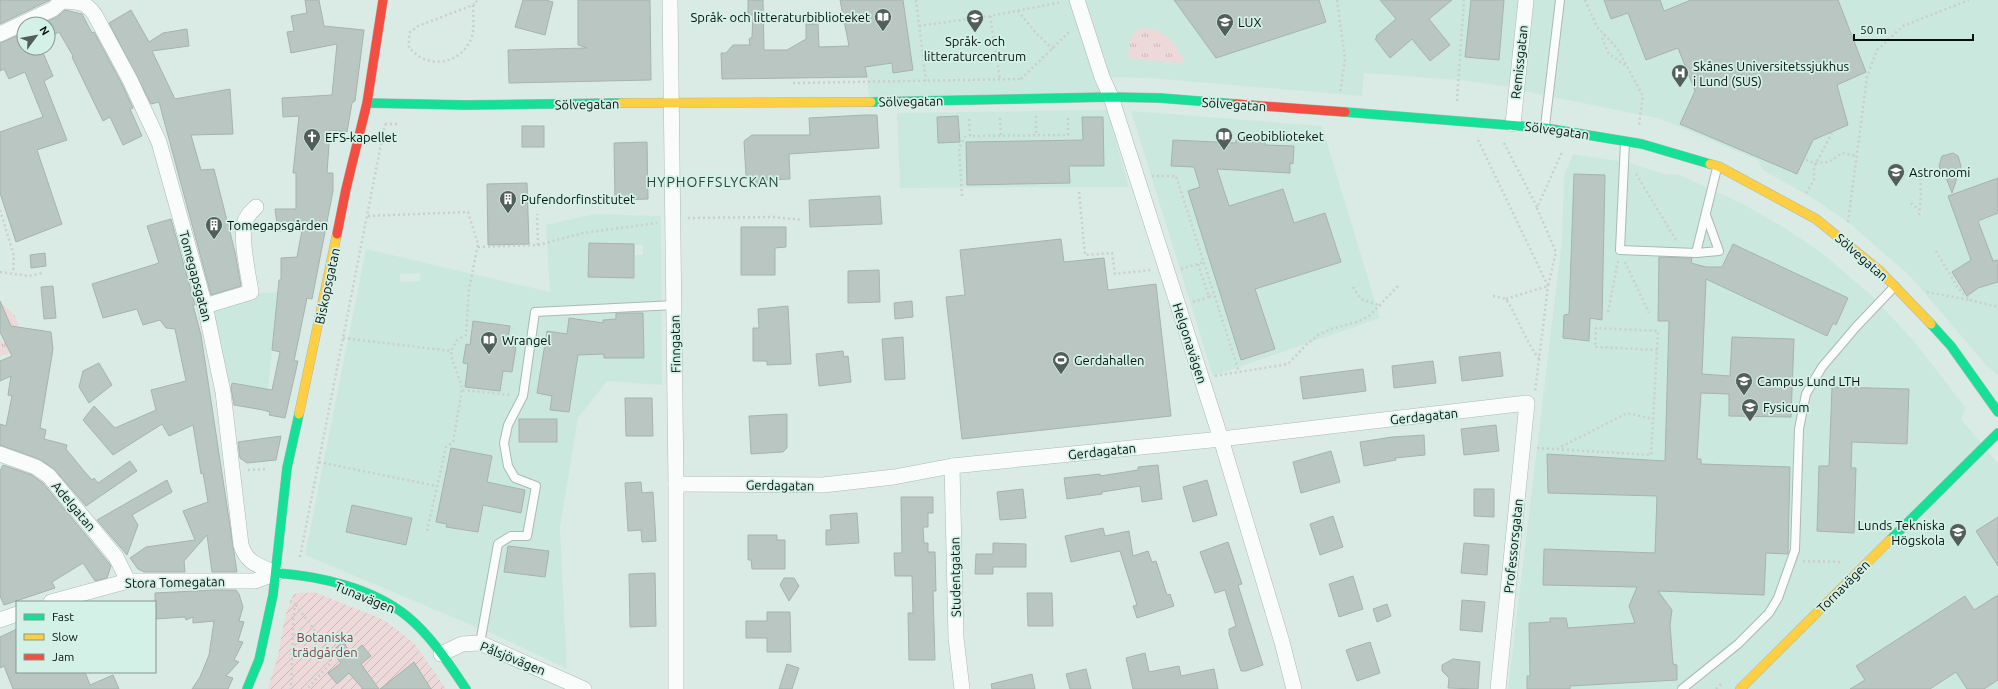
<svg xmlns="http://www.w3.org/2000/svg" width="1998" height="689" viewBox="0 0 1998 689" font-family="Ubuntu,sans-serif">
<defs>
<pattern id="grass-tufts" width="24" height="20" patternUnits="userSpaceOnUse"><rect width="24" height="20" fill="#edd9d9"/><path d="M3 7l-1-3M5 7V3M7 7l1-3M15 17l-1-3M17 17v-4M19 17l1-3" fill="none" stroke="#cab9b9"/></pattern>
<pattern id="garden-furrows" width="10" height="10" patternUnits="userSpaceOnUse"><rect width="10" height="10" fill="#edd9d9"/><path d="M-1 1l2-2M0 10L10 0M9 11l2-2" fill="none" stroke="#cab9b9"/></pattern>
</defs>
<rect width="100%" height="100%" fill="#daebe5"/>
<g fill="#cbe8de" fill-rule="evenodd">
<polygon points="852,0 1998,0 1998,375 1986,365 1911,277 1848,222 1814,199 1763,170 1758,160 1661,119 1518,90 1518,88 1458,80 1364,73 1362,96 1149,78 1103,77 1111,97 870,102 865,67"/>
<polygon points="1107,110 1129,187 900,188 897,113"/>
<polygon points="1131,111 1322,126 1380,318 1213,376"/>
<polygon points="1573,154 1630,163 1664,174 1680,175 1745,205 1788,230 1822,253 1871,295 1913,340 1966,408 1961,419 1998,464 1998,689 1508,689 1562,240 1564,176"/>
<path d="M594,214L661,216L662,385L607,381L578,418L560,528L567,669L502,638L305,555L366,249L550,292L546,225ZM589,244L643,245V255H634V278L588,277ZM420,273V281L400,282V274ZM616,313H643L644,357L604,358L603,320L616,319ZM569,318L583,321L569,412L550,410L552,396L537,393L547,332L567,334ZM474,321L509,326L507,345L516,347L512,372L503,371L500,391L465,387L468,364L463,363L466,344L470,345ZM451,448L492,456L487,482L525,490L521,513L483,505L478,532L446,527L447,524L436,522Z"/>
<polygon points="278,292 268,389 228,382 212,310 252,294"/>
</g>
<g fill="url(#grass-tufts)">
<path d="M1143,28C1164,28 1177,46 1185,63L1129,59C1128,46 1129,33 1143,28Z"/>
<path d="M0,304C27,318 19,337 15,362L10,353L0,356V338L2,342L11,345L15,334Z"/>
</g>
<path fill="url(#garden-furrows)" d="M314,592L384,620L414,643L446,689H268C271,676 277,663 279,650C283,629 284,614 294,594Z"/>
<g fill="#b9c6c2" stroke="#a6b3af">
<polygon points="0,0 50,0 0,24"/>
<polygon points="305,0 319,0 324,26 364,30 355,101 352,103 347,132 330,130 327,173 333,173 333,191 312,299 307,298 294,361 298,361 285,418 269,415 270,412 263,410 234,405 231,388 232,383 272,390 280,352 272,350 279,280 281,280 281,258 297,257 302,230 278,231 275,209 296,209 296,173 293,173 299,116 283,117 282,98 332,95 337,44 291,53 287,32 294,31 291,16 307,13"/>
<polygon points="523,0 545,0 553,2 545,35 515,27"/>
<polygon points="578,0 650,0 651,80 509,83 508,50 587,48 578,45"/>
<polygon points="748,0 763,0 764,50 787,50 806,39 806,24 818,24 819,47 849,46 840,0 903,0 913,70 893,73 892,63 865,67 867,77 722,79 721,53 726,53 733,45 750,45 749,39 752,37 753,15 748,15"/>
<polygon points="1174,0 1319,0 1326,22 1216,58"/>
<polygon points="1380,0 1452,0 1429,19 1450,45 1430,61 1412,39 1390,58 1375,39 1377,38 1376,36 1396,19"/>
<polygon points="1471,0 1504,0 1499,60 1465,57"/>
<polygon points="1604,0 1660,0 1664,11 1691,0 1838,0 1866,72 1837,85 1848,125 1813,140 1797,174 1680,124 1695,91 1678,48 1646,60 1628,13 1611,19"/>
<polygon points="65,10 82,14 92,33 94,32 122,84 133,108 130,109 142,136 123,145 110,117 103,121 72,57 73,56 59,32 48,38 48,24 42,24 57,17"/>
<polygon points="131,10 149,42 163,33 187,29 189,46 152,51 175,99 230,89 233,134 191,135 201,170 214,169 235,252 241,286 211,295 159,102 151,104 109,23"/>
<polygon points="24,33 24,48 41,48 53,76 44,81 67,140 37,150 62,224 16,242 0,193 0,132 43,117 25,72 9,79 4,69 0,71 0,43"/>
<polygon points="864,115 877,115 879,148 789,154 790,179 764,180 765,184 751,185 751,176 746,177 744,141 752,135 810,135 809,118"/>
<polygon points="958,116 960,142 938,143 937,117"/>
<polygon points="1082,117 1103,117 1104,166 1069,166 1070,183 967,185 966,142 1083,140"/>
<rect x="522" y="126" width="22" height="21"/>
<polygon points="1173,140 1236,143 1236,140 1265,141 1265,145 1294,146 1293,164 1290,163 1290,173 1217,169 1229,206 1283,189 1294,223 1325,213 1341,262 1255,289 1275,349 1241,360 1188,191 1200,187 1194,167 1171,166"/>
<polygon points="647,142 648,199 615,200 614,143"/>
<polygon points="1953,153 1958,156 1961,166 1952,193 1945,175 1941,171 1939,166 1942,156"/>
<polygon points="1574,174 1605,175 1602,320 1590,318 1589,341 1563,338 1564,315 1569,314"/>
<polygon points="1998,178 1998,213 1978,221 1993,261 1998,260 1998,282 1978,288 1967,296 1952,272 1971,260 1948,196"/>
<polygon points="527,183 529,244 488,245 487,184"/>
<polygon points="880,196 882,224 810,227 809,200"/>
<polygon points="171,219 195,305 193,305 201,335 237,572 212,572 207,535 184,561 185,572 144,572 138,569 130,558 146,547 195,540 183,511 208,502 203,473 201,474 193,425 169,436 162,424 113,455 83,420 94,406 115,428 156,410 151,390 186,381 175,329 166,328 160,320 143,325 137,309 103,318 92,284 159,263 147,226"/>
<polygon points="741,227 786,227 786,247 775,248 775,275 741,275"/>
<polygon points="1061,239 1064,262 1104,258 1108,290 1156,284 1171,416 962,439 946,297 965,295 960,250"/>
<polygon points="589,243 634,244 634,278 588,277"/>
<polygon points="1733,244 1848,298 1836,325 1833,323 1827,336 1706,279 1702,374 1730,376 1732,337 1794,339 1791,417 1729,416 1729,394 1701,393 1697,459 1701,459 1701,464 1790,467 1788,554 1766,553 1764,595 1658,591 1672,610 1670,625 1673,664 1677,665 1677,680 1570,686 1570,689 1527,689 1527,676 1530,676 1529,623 1550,622 1550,618 1566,618 1568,628 1635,623 1629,606 1637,587 1543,585 1544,549 1655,553 1657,496 1548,493 1547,454 1665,461 1669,321 1658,321 1659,257 1692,258 1691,263 1706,267 1722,267"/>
<polygon points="45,253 46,266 31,268 30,255"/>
<polygon points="879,270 880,302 848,303 848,271"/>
<polygon points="53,286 56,318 44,319 41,287"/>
<polygon points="0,301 11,326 51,332 53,349 40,428 46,430 44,439 67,445 66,449 84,471 92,480 94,478 98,483 130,461 137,471 86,506 54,469 39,459 0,445 0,424 6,426 12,396 8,395 11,376 0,381 0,361 12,356 0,332"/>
<polygon points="912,301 913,317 895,319 894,303"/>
<polygon points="788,306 791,364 767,365 767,361 753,361 753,328 759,328 758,309"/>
<polygon points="616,313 643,313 644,358 604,358 604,354 578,355 569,412 550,410 552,396 537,393 547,331 567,334 569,318 603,323 603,320 616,319"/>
<polygon points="473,321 510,326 507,345 516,347 512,372 503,371 500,391 465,387 468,364 463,363 466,344 470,345"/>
<polygon points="903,337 905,379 885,380 882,339"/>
<polygon points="843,351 844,357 848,356 851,382 819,386 816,354"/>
<polygon points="1500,352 1503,376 1462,381 1459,357"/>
<polygon points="1433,361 1436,383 1394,388 1392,366"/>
<polygon points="99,363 112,385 89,403 79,387 83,371"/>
<polygon points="1363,369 1366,391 1303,399 1300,377"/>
<polygon points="1832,387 1909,389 1907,444 1852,442 1851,468 1856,468 1854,533 1817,531 1819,466 1829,466"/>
<polygon points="625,398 652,398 653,436 626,436"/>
<polygon points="787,414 787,448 783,452 751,454 749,416"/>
<rect x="519" y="419" width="38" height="23"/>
<polygon points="1496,425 1499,451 1464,455 1461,429"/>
<polygon points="1424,435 1425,455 1395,458 1396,460 1364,466 1360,442 1392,437"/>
<polygon points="281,436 276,460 247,463 240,458 238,442"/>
<polygon points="451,448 492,456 487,482 525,490 521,513 483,505 478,532 446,527 447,524 436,522"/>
<polygon points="1331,451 1340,482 1301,493 1293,462"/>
<polygon points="3,465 32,475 43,483 108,562 111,566 107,578 95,581 83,563 52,582 55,588 4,605 0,596 0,471"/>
<polygon points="1158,465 1162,499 1142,502 1140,486 1102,492 1102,494 1067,499 1064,478 1100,474 1100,476 1138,470 1138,467"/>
<polygon points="167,480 172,492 132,515 138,525 127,555 97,520"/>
<polygon points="1207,480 1217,515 1193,522 1183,487"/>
<polygon points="641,482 642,493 653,492 656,541 642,542 641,530 628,531 625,483"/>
<polygon points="1023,489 1026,518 1000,520 997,492"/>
<polygon points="1474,489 1494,489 1494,517 1474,516"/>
<polygon points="901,497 933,497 933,513 928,513 928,527 923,527 924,543 928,543 928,552 935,552 936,591 933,591 935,660 909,660 908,613 913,613 912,576 895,576 894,553 902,553"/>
<polygon points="352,505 412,518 406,545 346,532"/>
<polygon points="857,513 859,543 826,545 826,530 831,530 830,515"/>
<polygon points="1333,516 1343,547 1320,555 1310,524"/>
<polygon points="1998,517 1998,566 1976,531"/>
<polygon points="1103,528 1105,536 1129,531 1133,556 1148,551 1152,562 1156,561 1167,595 1170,594 1174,606 1137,618 1133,606 1137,605 1120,551 1071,562 1065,536"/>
<polygon points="748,535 777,535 777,540 785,540 785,569 752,569 751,560 748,560"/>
<polygon points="1228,542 1242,584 1238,585 1263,665 1246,671 1241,671 1229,634 1229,629 1236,626 1225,590 1215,593 1200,552"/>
<polygon points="993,543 1026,544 1026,567 993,567 993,574 975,574 976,554 993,554"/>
<polygon points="1464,543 1489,545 1487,575 1461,573"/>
<polygon points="508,546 549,551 545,577 504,572"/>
<polygon points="655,573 656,626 630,627 629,574"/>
<polygon points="1353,576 1363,609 1339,617 1329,584"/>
<polygon points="784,578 794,578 799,586 789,601 780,585"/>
<polygon points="215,590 236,590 239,594 243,607 239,621 244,622 238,641 243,642 234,660 239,662 226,676 233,678 228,689 192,689 200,677 209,655 214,621 193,623 193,617 186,620 185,617 155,619 155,593"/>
<polygon points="1027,593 1052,593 1053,626 1028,626"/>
<polygon points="1998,595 1998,680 1984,689 1967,689 1956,672 1930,689 1850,689 1865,680 1856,666 1965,596 1974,610"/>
<polygon points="1462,600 1485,602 1482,632 1460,630"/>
<polygon points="1387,604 1391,616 1377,622 1373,609"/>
<polygon points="767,612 790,612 791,652 767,652 767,638 746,638 746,621 767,621"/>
<polygon points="17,629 17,672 85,672 90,685 113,675 119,689 13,689 4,666 0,668 0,637"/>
<polygon points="343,642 352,654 362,645 371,656 361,664 379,689 363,689 349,673 337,684 328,673 341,663 332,651"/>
<polygon points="1370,642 1380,673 1357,681 1346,650"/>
<polygon points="1145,653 1149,672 1179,666 1181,676 1214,669 1218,689 1133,689 1126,658"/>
<polygon points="1453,659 1480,662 1478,689 1448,688 1449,678 1442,671 1442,665"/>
<polygon points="414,662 431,689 380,689"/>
<polygon points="787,664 799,668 792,689 779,689"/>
<polygon points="1086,669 1091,689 1070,689 1066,674"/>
<polygon points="1032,674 1035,689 992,689 991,684"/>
</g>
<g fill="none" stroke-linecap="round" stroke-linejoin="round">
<defs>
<g id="lane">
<polyline points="1545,126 1560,0"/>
<polyline points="1625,142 1620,250 1696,253 1717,168"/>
<polyline points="1696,253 1719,251 1706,215"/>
<polyline points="480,643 498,544 511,536 527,536 536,486 515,478 508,466 504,443 508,425 523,396 535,312 675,305"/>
<polyline points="1682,689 1738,644 1769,613 1778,598 1795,550 1799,429 1806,394 1822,367 1856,327 1895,286"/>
</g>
<g id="street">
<polyline points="670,0 676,484 676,689"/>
<polyline points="1077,0 1102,77 1111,97 1221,439 1282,642 1294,689"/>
<path d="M62,1C78,2 85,1 95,15L130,80L159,142L205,306L223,392L241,545C247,564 260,566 276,573"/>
<polyline points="0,34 53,9 62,1"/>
<polyline points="1513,124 1526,0"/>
<path d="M205,306L251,292C248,273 241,242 244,225C245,217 251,212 256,207"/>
<polyline points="0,454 36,467 49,476 116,557 128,581"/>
<polyline points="952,466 956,638 962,689"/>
<polyline points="676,484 823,485 894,477 952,466 1221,439 1527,403 1498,689"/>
<polyline points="51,602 128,581 255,581 276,573"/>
<polyline points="0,620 17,614"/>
<polyline points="441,654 462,644 480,643 584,689"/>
</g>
<g id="fast">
<polyline points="871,102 1111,97 1160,98 1236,104"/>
<polyline points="367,103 465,105 621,103"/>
<polyline points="1345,112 1545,128 1642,144 1710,164"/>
<polyline points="1931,324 1951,346 1998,412"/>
<polyline points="1890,540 1998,433"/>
<path d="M276,573C320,576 373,588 408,617C432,637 449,664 466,689"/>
<polyline points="247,689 259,660 273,595 287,468 299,414"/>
</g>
<g id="slow">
<polyline points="621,103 871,102"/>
<polyline points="1710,164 1718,166 1816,219 1880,271 1931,324"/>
<polyline points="299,414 337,234"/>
<polyline points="1740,689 1890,540"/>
</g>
<g id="jam">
<polyline points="1236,104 1345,112"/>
<polyline points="337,234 346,189 367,103 383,0"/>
</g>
</defs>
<use href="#lane" stroke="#acb8b4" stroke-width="10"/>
<use href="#street" stroke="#acb8b4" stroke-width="16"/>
<use href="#fast" stroke="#acb8b4" stroke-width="10"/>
<use href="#slow" stroke="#acb8b4" stroke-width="10"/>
<use href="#jam" stroke="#acb8b4" stroke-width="10"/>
<g stroke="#cacecd" stroke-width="2.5" stroke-dasharray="2 3" stroke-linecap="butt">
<polyline points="916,0 926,81"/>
<polyline points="1337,0 1345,59 1340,93"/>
<polyline points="1585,0 1597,27 1617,48 1643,96 1639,125"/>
<path d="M473,5C473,16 475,29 471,39C463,59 440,67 422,58C417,56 413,51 409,48V33L418,26L473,5L477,3L476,0"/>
<polyline points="1018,11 1037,34 1053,49"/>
<polyline points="990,16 1000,79"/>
<polyline points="919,26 990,16 1062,2"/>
<polyline points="1605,34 1602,38 1609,54 1626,66"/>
<polyline points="1021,79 1071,30"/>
<polyline points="793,83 1020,79"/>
<polyline points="1457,101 1464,0"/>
<polyline points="1036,116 1036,135"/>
<polyline points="1000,118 1001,136"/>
<polyline points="969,119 970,136 1068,135 1068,116"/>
<polyline points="385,124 399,124"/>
<polyline points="1478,140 1548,286 1535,392"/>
<polyline points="1504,143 1537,207"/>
<polyline points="1806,160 1813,163 1829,162 1842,153 1857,156"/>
<polyline points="1636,174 1676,240"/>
<polyline points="1152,176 1176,176 1239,372"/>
<polyline points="1920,178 1938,171"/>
<polyline points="1079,192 1085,255 1112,253 1115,274 1151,270"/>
<polyline points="1806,193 1814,180 1814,167 1832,133"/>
<polyline points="962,196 959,148 965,137 970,136"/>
<polyline points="1911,203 1919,210"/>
<polyline points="0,210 14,256 13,273"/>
<polyline points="1919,215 1921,196 1920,166"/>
<polyline points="368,216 468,212 478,244 469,289 466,335 457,340 451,351"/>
<polyline points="688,218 772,217 803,220"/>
<polyline points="1848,222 1867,77 1877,50 1903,26 1969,0"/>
<polyline points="538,245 583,233 657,223"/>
<polyline points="478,247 538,245 537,214"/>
<polyline points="1936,251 1958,288 1970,300 1998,307"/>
<polyline points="1625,262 1649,313"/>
<polyline points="1198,264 1209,297 1214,295"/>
<polyline points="1181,269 1204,262"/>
<polyline points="0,272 28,276 43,273"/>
<polyline points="1353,287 1361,299 1381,306"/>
<polyline points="1927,292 1969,300"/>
<path d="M1493,296L1506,299C1518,318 1525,340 1539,359"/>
<polyline points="1506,299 1548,286 1556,252 1537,208 1563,150"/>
<polyline points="1193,302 1209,297"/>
<polyline points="1608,312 1618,261"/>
<path d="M343,338L451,351C452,365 460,376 462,390L510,395"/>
<polyline points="1215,376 1288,364 1307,344 1318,335 1331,329 1357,322 1369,316 1399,285"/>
<polyline points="1537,448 1651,455 1658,331 1596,328 1595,347 1657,350"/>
<polyline points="1557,449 1627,413 1653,419"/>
<polyline points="319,462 436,486"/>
<polyline points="248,470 268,469"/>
<polyline points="427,531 446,447 453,442 462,390"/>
<polyline points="300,557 385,124"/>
<polyline points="1803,561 1842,562"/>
<polyline points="290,601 295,604 293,623 291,689"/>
<polyline points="296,605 329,650 331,659 329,665 307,689"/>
<polyline points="1716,689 1723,682"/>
</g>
<use href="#lane" stroke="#f9fcfb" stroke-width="8"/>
<use href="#street" stroke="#f9fcfb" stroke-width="15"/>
<use href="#fast" stroke="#16e098" stroke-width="9"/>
<use href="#slow" stroke="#ffcf43" stroke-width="9"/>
<use href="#jam" stroke="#f24e42" stroke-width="9"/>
</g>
<defs>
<symbol id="library-pin" viewBox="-11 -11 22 30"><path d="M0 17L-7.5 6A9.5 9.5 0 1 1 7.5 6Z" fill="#515e5a" stroke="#d4f1e8"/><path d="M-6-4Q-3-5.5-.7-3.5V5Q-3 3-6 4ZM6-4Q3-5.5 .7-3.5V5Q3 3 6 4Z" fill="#fff"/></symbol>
<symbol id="university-pin" viewBox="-11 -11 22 30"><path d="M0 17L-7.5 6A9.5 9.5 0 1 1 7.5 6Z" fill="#515e5a" stroke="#d4f1e8"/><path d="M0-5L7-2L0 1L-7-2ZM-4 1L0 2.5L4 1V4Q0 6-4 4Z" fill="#fff"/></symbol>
<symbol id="hospital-pin" viewBox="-11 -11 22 30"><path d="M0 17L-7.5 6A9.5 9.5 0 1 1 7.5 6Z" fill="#515e5a" stroke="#d4f1e8"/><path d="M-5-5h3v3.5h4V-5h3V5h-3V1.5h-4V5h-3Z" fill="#fff"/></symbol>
<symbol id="church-pin" viewBox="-11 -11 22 30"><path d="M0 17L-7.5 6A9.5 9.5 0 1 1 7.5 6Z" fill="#515e5a" stroke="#d4f1e8"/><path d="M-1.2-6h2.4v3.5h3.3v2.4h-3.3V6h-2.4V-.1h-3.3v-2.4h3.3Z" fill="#fff"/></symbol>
<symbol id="building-pin" viewBox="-11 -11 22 30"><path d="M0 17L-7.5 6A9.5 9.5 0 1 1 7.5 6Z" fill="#515e5a" stroke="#d4f1e8"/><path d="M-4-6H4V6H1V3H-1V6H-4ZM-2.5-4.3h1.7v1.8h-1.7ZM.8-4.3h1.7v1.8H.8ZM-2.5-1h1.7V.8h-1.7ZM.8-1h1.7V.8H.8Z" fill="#fff"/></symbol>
<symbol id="stadium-pin" viewBox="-11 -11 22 30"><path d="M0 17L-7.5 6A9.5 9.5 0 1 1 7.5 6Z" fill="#515e5a" stroke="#d4f1e8"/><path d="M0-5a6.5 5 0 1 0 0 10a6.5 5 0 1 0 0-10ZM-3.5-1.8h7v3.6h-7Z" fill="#fff"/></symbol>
</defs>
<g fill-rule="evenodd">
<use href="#library-pin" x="873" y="7" width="20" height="27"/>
<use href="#university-pin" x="965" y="8" width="20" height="27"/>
<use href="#university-pin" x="1215" y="12" width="20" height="27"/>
<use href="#hospital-pin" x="1670" y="63" width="20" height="27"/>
<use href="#library-pin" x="1214" y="126" width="20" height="27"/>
<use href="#church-pin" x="302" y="127" width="20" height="27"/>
<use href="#university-pin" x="1886" y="162" width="20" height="27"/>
<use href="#building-pin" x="498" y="189" width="20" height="27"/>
<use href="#building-pin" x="204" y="215" width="20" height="27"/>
<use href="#library-pin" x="479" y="330" width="20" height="27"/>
<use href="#stadium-pin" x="1051" y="350" width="20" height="27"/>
<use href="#university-pin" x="1734" y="371" width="20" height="27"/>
<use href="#university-pin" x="1740" y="397" width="20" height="27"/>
<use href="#university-pin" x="1948" y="522" width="20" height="27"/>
</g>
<g text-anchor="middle" stroke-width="3.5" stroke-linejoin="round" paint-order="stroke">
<g font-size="13" fill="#07120f" stroke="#d4f1e8" text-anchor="start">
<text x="870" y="22" text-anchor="end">Språk- och litteraturbiblioteket</text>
<text x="1238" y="27">LUX</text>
<text x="975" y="46" text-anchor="middle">Språk- och<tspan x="975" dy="15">litteraturcentrum</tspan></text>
<text x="1693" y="71">Skånes Universitetssjukhus<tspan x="1693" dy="15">i Lund (SUS)</tspan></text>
<text x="1237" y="141">Geobiblioteket</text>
<text x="325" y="142">EFS-kapellet</text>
<text x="1909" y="177">Astronomi</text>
<text x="521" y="204">Pufendorfinstitutet</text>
<text x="227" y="230">Tomegapsgården</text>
<text x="502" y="345">Wrangel</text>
<text x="1074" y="365">Gerdahallen</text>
<text x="1757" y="386">Campus Lund LTH</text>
<text x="1763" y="412">Fysicum</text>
<text x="1945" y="530" text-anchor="end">Lunds Tekniska<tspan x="1945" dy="15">Högskola</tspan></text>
</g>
<g font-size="13" fill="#07120f" stroke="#d4f1e8">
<text transform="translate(1519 62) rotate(-84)" y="5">Remissgatan</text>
<text transform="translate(911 101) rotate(-1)" y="5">Sölvegatan</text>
<text transform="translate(587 104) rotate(-1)" y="5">Sölvegatan</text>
<text transform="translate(1234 104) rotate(4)" y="5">Sölvegatan</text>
<text transform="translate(1557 130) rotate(8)" y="5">Sölvegatan</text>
<text transform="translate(1862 257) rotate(41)" y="5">Sölvegatan</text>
<text transform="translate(196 276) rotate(75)" y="5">Tomegapsgatan</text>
<text transform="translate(327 286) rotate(-78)" y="5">Biskopsgatan</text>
<text transform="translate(1190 343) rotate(72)" y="5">Helgonavägen</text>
<text transform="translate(675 344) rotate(-91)" y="5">Finngatan</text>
<text transform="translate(1424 416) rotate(-6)" y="5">Gerdagatan</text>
<text transform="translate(1102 451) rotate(-6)" y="5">Gerdagatan</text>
<text transform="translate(780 485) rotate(1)" y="5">Gerdagatan</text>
<text transform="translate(74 506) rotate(50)" y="5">Adelgatan</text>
<text transform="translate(1513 546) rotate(-84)" y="5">Professorsgatan</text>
<text transform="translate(955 577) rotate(-91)" y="5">Studentgatan</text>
<text transform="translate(175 582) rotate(-1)" y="5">Stora Tomegatan</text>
<text transform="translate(1843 586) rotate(-45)" y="5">Tornavägen</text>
<text transform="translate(365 597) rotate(22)" y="5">Tunavägen</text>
<text transform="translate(513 658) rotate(22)" y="5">Pålsjövägen</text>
</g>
<g font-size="13" fill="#82414c" stroke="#d4f1e8">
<text x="325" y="642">Botaniska<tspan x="325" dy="15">trädgården</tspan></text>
</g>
<g font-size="14" letter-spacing="1" fill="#2c453e" stroke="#d4f1e8">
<text x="713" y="187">HYPHOFFSLYCKAN</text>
</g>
</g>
<rect x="16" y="601" width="140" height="72" fill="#d4f1e8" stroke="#829891"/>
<rect x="24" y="614" width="20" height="6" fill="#16e098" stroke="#829891"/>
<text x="52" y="621" font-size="12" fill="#07120f">Fast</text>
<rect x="24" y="634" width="20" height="6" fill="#ffcf43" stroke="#829891"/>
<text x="52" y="641" font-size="12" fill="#07120f">Slow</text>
<rect x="24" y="654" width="20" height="6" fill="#f24e42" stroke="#829891"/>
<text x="52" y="661" font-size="12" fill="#07120f">Jam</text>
<g transform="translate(36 36) rotate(58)"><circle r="19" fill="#d4f1e8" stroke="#829891"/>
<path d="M0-3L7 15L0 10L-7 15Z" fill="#515e5a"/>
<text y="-6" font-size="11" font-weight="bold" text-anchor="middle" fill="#07120f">N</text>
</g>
<path d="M1854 34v6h119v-6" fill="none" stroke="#07120f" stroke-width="2"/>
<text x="1860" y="34" font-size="12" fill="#07120f" stroke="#d4f1e8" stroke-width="3" paint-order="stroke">50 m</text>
</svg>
